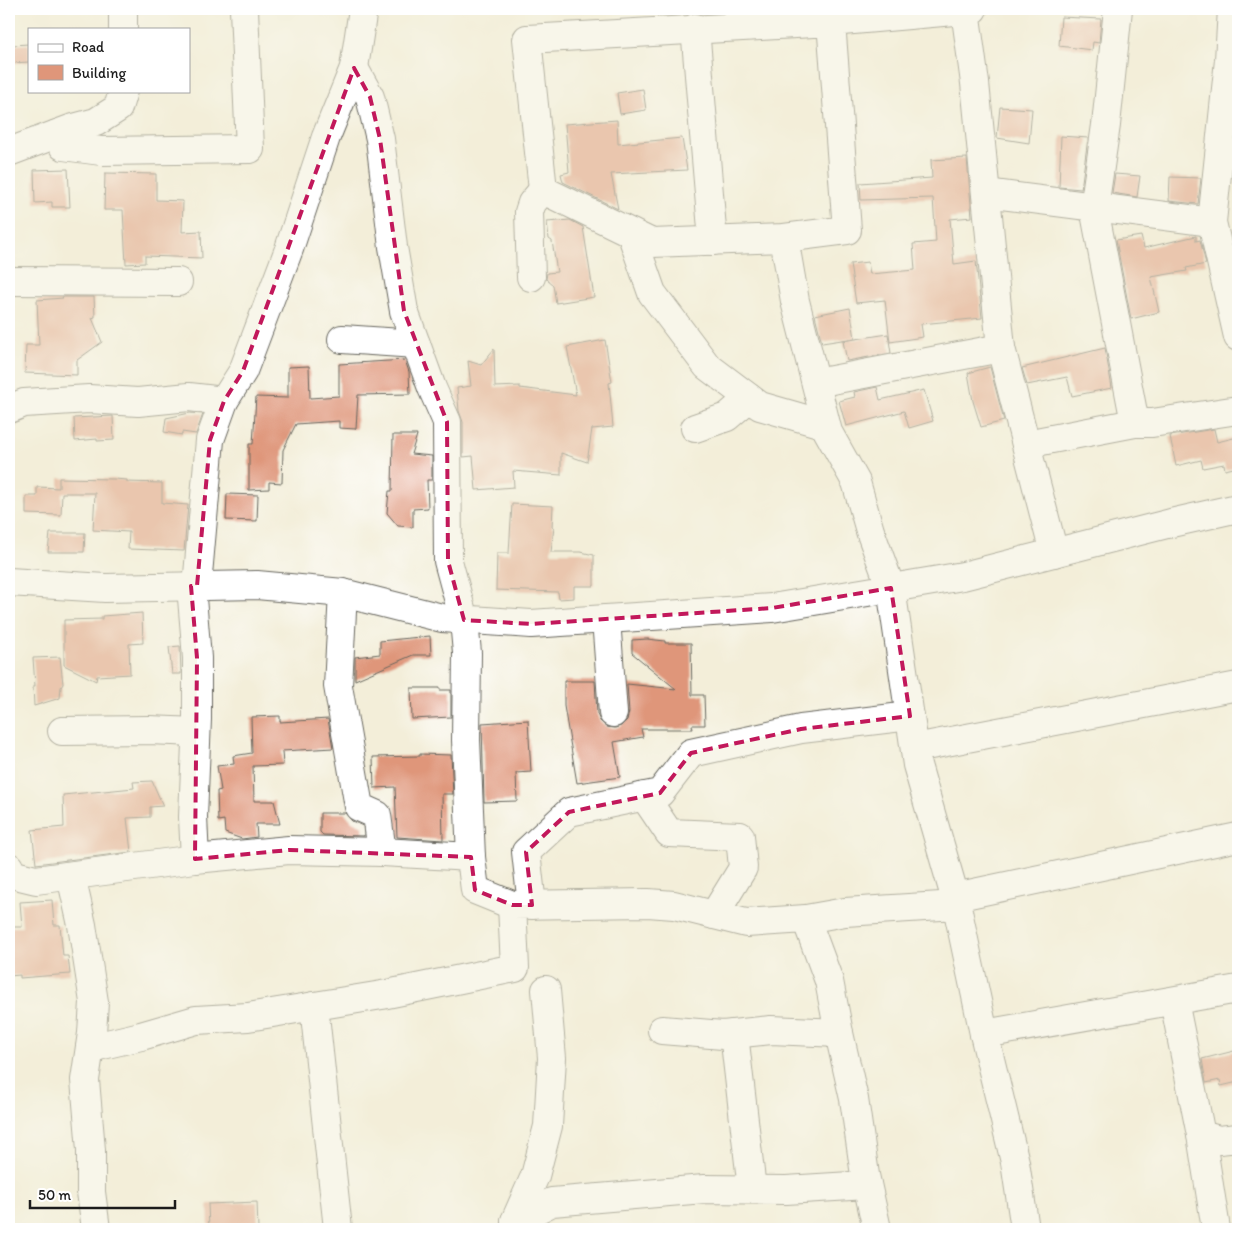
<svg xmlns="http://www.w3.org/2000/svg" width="1247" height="1238" viewBox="0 0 1247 1238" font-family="Itim,sans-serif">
<rect width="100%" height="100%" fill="#fff"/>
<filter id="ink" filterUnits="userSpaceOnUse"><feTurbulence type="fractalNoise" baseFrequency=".02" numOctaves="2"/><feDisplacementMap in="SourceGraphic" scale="10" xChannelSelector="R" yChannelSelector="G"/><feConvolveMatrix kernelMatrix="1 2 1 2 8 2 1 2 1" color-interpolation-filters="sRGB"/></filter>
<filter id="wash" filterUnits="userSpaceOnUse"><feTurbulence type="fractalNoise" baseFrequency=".0096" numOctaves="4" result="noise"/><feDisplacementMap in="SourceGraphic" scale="20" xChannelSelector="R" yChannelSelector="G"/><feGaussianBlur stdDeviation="1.12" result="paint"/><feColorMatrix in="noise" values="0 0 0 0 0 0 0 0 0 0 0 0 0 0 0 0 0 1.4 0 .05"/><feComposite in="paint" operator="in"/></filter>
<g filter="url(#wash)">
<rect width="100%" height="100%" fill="#f3eed9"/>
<g id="blocks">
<g fill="#df967a">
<polygon points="1061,17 1101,19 1099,43 1093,42 1092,50 1059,46"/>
<polygon points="29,44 29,62 13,63 12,45"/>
<polygon points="643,89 646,110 620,114 617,93"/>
<polygon points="1000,107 1032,109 1029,143 997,138"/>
<polygon points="617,120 618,144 682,138 687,170 611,174 618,209 563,182 561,174 569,172 565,124"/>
<polygon points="1061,136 1088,138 1081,189 1059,187"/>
<polygon points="967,158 972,217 950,219 954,264 976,261 982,318 921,324 923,337 890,342 885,300 856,303 850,264 868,262 870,274 915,270 913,244 936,242 933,198 861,200 860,183 932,178 931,160"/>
<polygon points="68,169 70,207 52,207 52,202 35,203 34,170"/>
<polygon points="105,173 156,174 156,200 183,201 182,232 201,231 202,258 145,256 145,263 126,264 123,210 104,210"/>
<polygon points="1115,174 1140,176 1137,197 1112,193"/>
<polygon points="1170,177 1201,178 1198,204 1169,201"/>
<polygon points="570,220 583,227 594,297 556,303 553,285 546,279 547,273 557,272 552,241 549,239 547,222"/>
<polygon points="1141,236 1144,248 1196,236 1196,241 1200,240 1206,264 1186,268 1187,271 1151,277 1159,312 1131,319 1116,240"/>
<polygon points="62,297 94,297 95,317 92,318 102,342 77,360 77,375 25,373 26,345 39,345 37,300 63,298"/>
<polygon points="850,308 855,338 822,343 815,315"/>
<polygon points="888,334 891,353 847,361 843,341"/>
<polygon points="605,340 612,382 609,383 613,427 592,429 587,462 561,453 561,475 513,471 514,487 476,490 473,456 463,457 463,422 459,411 457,388 471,386 468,361 481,365 494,349 495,387 520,386 520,388 576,395 567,347"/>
<polygon points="1105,348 1112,388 1072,396 1067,377 1027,385 1022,368"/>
<polygon points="405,360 409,372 410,394 358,395 356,429 339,428 339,421 296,424 283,450 282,483 269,482 269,489 249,490 249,444 253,444 256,397 288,398 288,367 309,366 310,398 339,396 339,364"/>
<polygon points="990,367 1004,421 981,427 973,401 968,373"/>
<polygon points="877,387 880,400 924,390 933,421 909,428 904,411 846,426 839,401 855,397 854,392"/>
<polygon points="190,413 203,414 196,434 182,432 182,435 164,432 166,418"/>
<polygon points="113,416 114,440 97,441 97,439 75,441 74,418"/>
<polygon points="1214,429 1217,442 1238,437 1238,467 1225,470 1224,464 1203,468 1201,460 1176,466 1170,436"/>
<polygon points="393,435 417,435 411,454 432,456 432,480 427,480 428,508 413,509 413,527 398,526 387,513 389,491 392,491"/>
<polygon points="59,478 114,479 127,480 127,482 162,483 162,503 188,505 184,551 128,549 129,532 93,530 95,493 62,493 61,515 26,514 26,496 37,496 37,487 59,488"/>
<polygon points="227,494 258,495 257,521 226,520"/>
<polygon points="512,504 553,506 552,527 554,527 551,552 581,552 594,555 594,586 574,586 574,598 559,599 558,592 496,590 497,553 509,553"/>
<polygon points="50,533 85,533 84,552 48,552"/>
<polygon points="142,613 143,643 129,644 130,674 97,676 96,681 64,665 64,620 102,619 102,616"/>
<polygon points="430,636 431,655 413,655 355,680 355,657 380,654 380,641"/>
<polygon points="647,639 665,641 665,643 691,643 692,695 704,695 705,725 692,725 693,729 641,729 643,737 614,742 620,777 577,783 564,706 564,681 595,681 597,714 600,721 607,727 615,728 621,726 627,720 629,712 627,684 676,689 632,653 632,640"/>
<polygon points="180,646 181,674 172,674 169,647"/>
<polygon points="60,657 63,684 61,687 60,698 34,706 33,686 35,686 33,658"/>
<polygon points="411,688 440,688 440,690 451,690 451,717 412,719"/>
<polygon points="280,716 280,722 328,719 333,748 282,751 283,765 253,766 254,801 274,801 280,824 256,824 257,837 242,839 225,833 224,820 218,821 217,791 221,790 217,766 234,764 233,756 252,753 251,717"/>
<polygon points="528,720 531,772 516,773 517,801 484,802 482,723"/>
<polygon points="420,754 451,755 453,794 442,794 443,840 397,837 395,787 374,788 373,757 420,756"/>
<polygon points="152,781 163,806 150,807 150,817 127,818 131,852 36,864 32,830 64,827 63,795 134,788 133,782"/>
<polygon points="320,813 345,813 352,821 363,826 364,836 323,835 320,832"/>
<polygon points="52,900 54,925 60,925 63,956 68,956 70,974 20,978 20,975 9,976 9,927 22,927 20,902"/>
<polygon points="1238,1050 1238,1082 1221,1086 1220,1080 1206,1083 1202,1059"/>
<polygon points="257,1202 258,1229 209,1229 208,1204"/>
</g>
</g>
</g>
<g filter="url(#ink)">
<use href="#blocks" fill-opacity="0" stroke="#67665e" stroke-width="1"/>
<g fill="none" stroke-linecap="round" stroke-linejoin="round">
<defs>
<g id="minor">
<polyline points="123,9 123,29"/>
<polyline points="973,9 965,10 975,83 1001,348 1054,553"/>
<polyline points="1118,9 1106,125 1094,208 1135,423"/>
<polyline points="1232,9 1229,60 1212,222 1238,337"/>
<polyline points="831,22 847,230 784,238 652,243 543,190 527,39 831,22 965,10"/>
<polyline points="695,28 713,241"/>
<polyline points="57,134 63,146 101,151 250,149 244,9"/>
<polyline points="9,152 70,129 96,122 118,108 123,91"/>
<polyline points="986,193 1212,222"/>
<polyline points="631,233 652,293 707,366 760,406 826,425"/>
<polyline points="784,238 795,301 828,432 856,482 870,531 891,588 917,765 955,897 984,1034"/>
<polyline points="531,277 529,212 532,203 543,190"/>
<polyline points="9,281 178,282"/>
<polyline points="342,339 416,344"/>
<polyline points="816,383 1001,348"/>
<polyline points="9,409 24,403 89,399 138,402 189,397 224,401"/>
<polyline points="695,428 727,417 749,398"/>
<polyline points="1026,444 1135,423 1152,423 1238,410"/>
<polyline points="9,582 105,588 257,585 343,593 442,618 531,624 772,608 963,576 1171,523 1238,508"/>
<polyline points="197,586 210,440 224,401 243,371 289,249 326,137 354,68 363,9"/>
<polyline points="343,593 338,686 359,807 377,815 382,852"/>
<polyline points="606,619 613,713"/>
<polyline points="62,731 149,730 196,732"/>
<polyline points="915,748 1238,686"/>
<polyline points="644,796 669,833 740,836 743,868 714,915"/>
<polyline points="471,857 475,890 512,905"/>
<polyline points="195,859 289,850 382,852 471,857 466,740 467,653 464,620 448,561 447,422 432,388 404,311 393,247 380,139 370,97 354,68"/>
<polyline points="9,867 11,874 36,880 195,859 193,817 197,719 197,658 191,586"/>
<polyline points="71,876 82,925 94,1002 92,1033 85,1080 91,1150 91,1192 96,1229"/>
<polyline points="955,897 1238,837"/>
<polyline points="532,905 526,852 569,812 660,793 691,753 801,729 910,716"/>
<polyline points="806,919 829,981 839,1033 854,1099 865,1175 877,1229"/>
<polyline points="1174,1001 1201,1135 1219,1140 1238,1138"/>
<polyline points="314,1006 338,1229"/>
<polyline points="662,1030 723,1035 771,1030 839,1033"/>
<polyline points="734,1034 752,1189"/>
<polyline points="90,1048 141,1036 196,1020 248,1017 382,995 515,968 512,905 648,903 674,905 746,923 806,919 845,912 957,905"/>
<polyline points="1201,1135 1216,1229"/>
<polyline points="515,1221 535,1176 548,1126 552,1058 546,990"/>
<polyline points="516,1229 515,1221 552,1202 704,1189 786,1190 867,1185"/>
<polyline points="1025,1229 1015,1162 984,1034 1238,989"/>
</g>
</defs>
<use href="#minor" stroke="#67665e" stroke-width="30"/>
<use href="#minor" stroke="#fff" stroke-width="28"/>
</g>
</g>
<path d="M0 0H1247V1238H0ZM354,68L370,97L380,139L404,311L447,422L448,561L464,620L531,624L772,608L891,588L910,716L801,729L691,753L660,793L569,812L526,852L532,905H512L475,890L471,857L289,850L195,859L197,658L191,586H197L210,440L224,401L243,371Z" fill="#f3eed9" fill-opacity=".55" fill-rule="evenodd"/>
<path fill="none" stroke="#c2185b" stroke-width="4" stroke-dasharray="10 6" stroke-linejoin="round" d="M354,68L370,97L380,139L404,311L447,422L448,561L464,620L531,624L772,608L891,588L910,716L801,729L691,753L660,793L569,812L526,852L532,905H512L475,890L471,857L289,850L195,859L197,658L191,586H197L210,440L224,401L243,371Z"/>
<rect width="1247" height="1238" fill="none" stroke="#fff" stroke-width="30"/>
<rect x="28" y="28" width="162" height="65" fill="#ffffff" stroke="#a4a4a4"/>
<rect x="38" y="44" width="25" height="8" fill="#ffffff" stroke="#a4a4a4"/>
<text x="72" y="52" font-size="15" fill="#1c1c1c">Road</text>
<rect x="38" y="65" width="25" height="15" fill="#df967a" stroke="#a4a4a4"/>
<text x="72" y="78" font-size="15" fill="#1c1c1c">Building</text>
<path d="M30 1200v8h145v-8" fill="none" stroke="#1c1c1c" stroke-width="2.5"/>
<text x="38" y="1200" font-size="15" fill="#1c1c1c" stroke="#ffffff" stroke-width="4" paint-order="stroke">50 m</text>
</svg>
